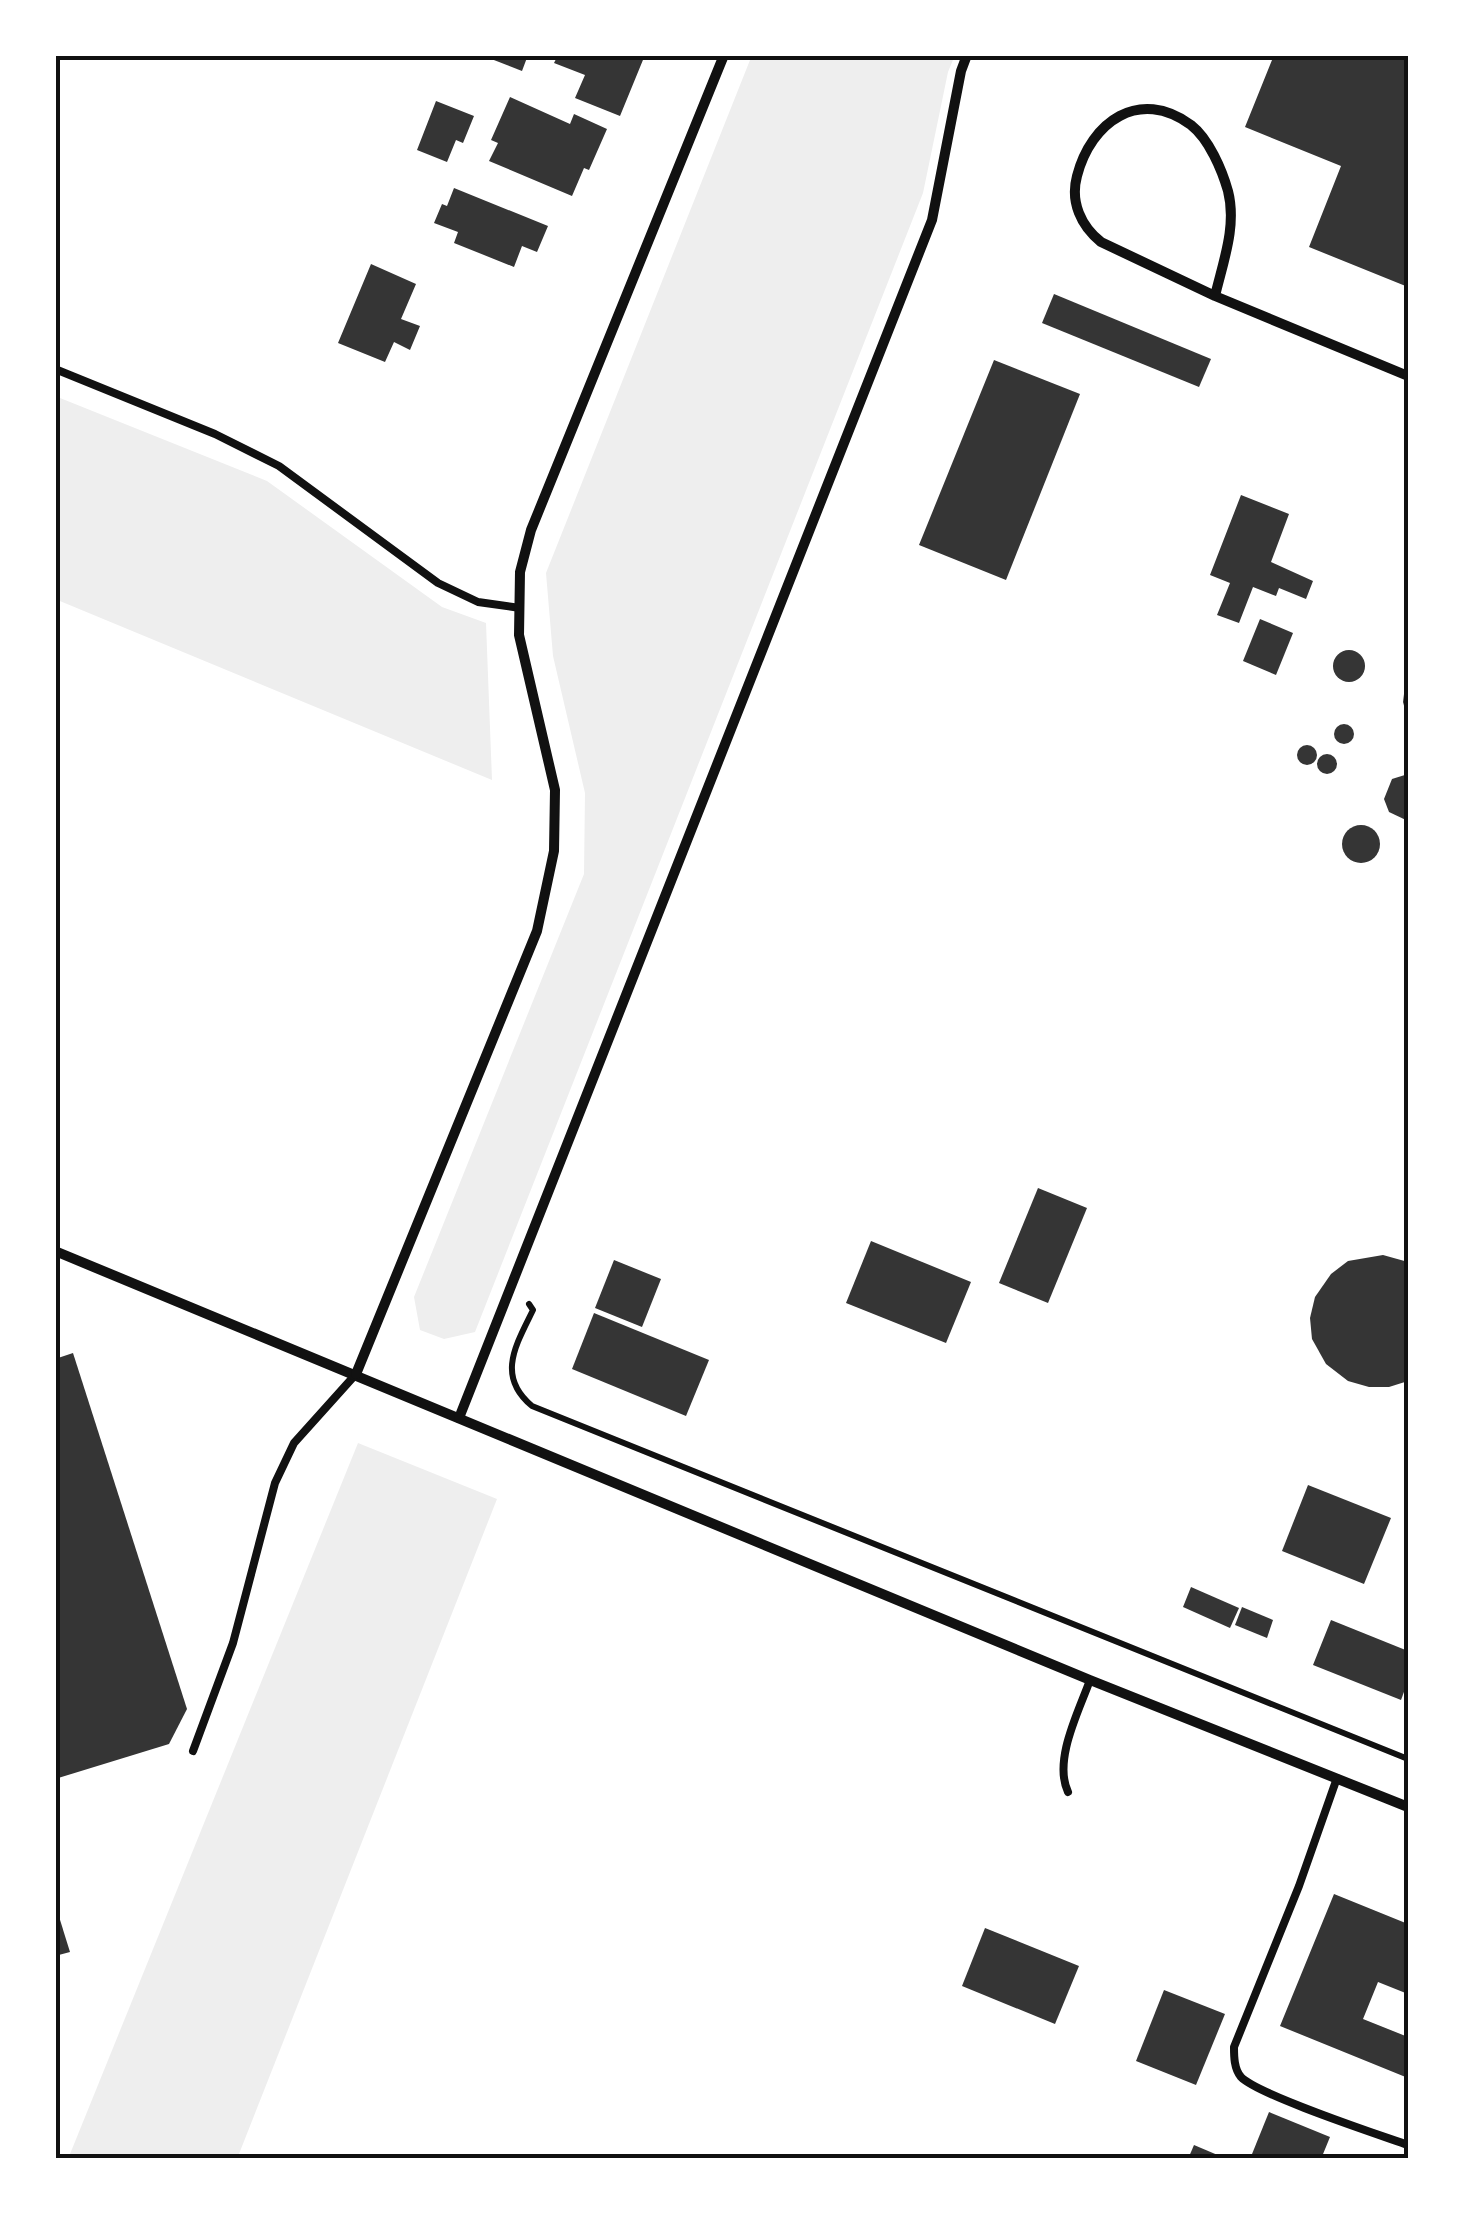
<svg xmlns="http://www.w3.org/2000/svg" width="1463" height="2214" viewBox="0 0 1463 2214" font-family="'DM Sans',sans-serif">
<rect width="100%" height="100%" fill="#fff"/>
<g fill="#eee">
<polygon points="752,55 955,55 948,72 923,193 475,1332 444,1339 420,1330 414,1297 584,874 585,793 553,656 546,573"/>
<polygon points="55,396 267,481 442,607 486,623 492,780 55,599"/>
<polygon points="358,1443 497,1499 237,2159 68,2159"/>
</g>
<g fill="#353535">
<polygon points="481,55 528,55 522,71"/>
<polygon points="558,55 645,55 620,116 575,98 585,75 554,63"/>
<polygon points="1274,55 1408,55 1408,287 1309,247 1341,166 1245,127"/>
<polygon points="510,97 570,124 574,114 607,129 589,170 584,168 572,196 489,161 498,143 491,140"/>
<polygon points="436,101 474,116 463,143 456,140 447,162 417,150"/>
<polygon points="454,188 548,226 537,252 522,246 514,267 454,243 458,232 434,223 442,204 447,206"/>
<polygon points="371,264 416,284 401,319 420,326 410,350 394,342 385,362 338,343"/>
<polygon points="1054,294 1211,359 1199,387 1042,323"/>
<polygon points="994,360 1080,394 1006,580 919,545"/>
<polygon points="1241,495 1289,514 1271,562 1313,581 1306,599 1279,588 1276,596 1253,587 1239,623 1217,615 1230,583 1210,575"/>
<polygon points="1260,619 1293,633 1276,675 1243,661"/>
<circle cx="1349" cy="666" r="16"/>
<polygon points="1406,678 1408,679 1407,717 1403,702"/>
<circle cx="1344" cy="734" r="10"/>
<circle cx="1307" cy="755" r="10"/>
<circle cx="1327" cy="764" r="10"/>
<polygon points="1408,774 1408,821 1389,812 1384,799 1392,779"/>
<circle cx="1361" cy="844" r="19"/>
<polygon points="1038,1188 1087,1208 1048,1303 999,1283"/>
<polygon points="871,1241 971,1282 946,1343 846,1303"/>
<polygon points="1383,1255 1408,1262 1408,1381 1389,1387 1369,1387 1348,1381 1326,1364 1312,1339 1310,1318 1315,1297 1331,1274 1348,1261"/>
<polygon points="614,1260 661,1279 642,1327 595,1308"/>
<polygon points="594,1313 709,1360 686,1416 572,1369"/>
<polygon points="73,1353 187,1709 169,1744 55,1779 55,1359"/>
<polygon points="1308,1485 1391,1518 1364,1584 1282,1551"/>
<polygon points="1191,1587 1239,1608 1230,1628 1183,1607"/>
<polygon points="1242,1607 1273,1620 1267,1638 1235,1625"/>
<polygon points="1331,1620 1408,1651 1408,1681 1401,1700 1313,1665"/>
<polygon points="1334,1894 1408,1924 1408,1994 1378,1982 1363,2019 1408,2037 1408,2078 1280,2026"/>
<polygon points="56,1907 70,1952 55,1956 55,1908"/>
<polygon points="985,1928 1079,1966 1055,2024 962,1986"/>
<polygon points="1164,1990 1225,2014 1196,2085 1136,2061"/>
<polygon points="1269,2112 1330,2137 1321,2159 1250,2159"/>
<polygon points="1194,2145 1227,2159 1188,2159"/>
</g>
<g fill="none" stroke-linecap="round" stroke-linejoin="round">
<path stroke="#111" stroke-width="6" d="M529,1304L533,1310C516,1345 496,1376 532,1406L1408,1759"/>
<g stroke="#111" stroke-width="8">
<polyline points="55,369 215,434 279,466 438,583 478,602 520,608"/>
<polyline points="193,1751 233,1643 275,1483 294,1443 356,1374"/>
<path d="M1337,1778L1299,1886L1234,2047C1234,2056 1234,2069 1241,2077C1258,2095 1377,2134 1408,2145"/>
<path d="M1068,1792C1053,1760 1079,1711 1090,1680"/>
</g>
<g stroke="#111" stroke-width="10">
<path d="M1215,296C1223,262 1237,226 1228,191C1222,170 1209,139 1191,125C1139,87 1091,122 1077,176C1070,202 1081,226 1101,242L1215,296L1408,376"/>
<polyline points="55,1251 1090,1680 1408,1807"/>
<polyline points="356,1374 537,931 554,851 555,790 519,635 520,572 531,530 724,55"/>
<polyline points="459,1418 932,220 961,71 967,55"/>
</g>
</g>
<rect width="1463" height="2214" fill="none" stroke="#ffffff" stroke-width="115"/>
<rect x="58" y="58" width="1348" height="2098" fill="none" stroke="#111" stroke-width="4"/>
</svg>
